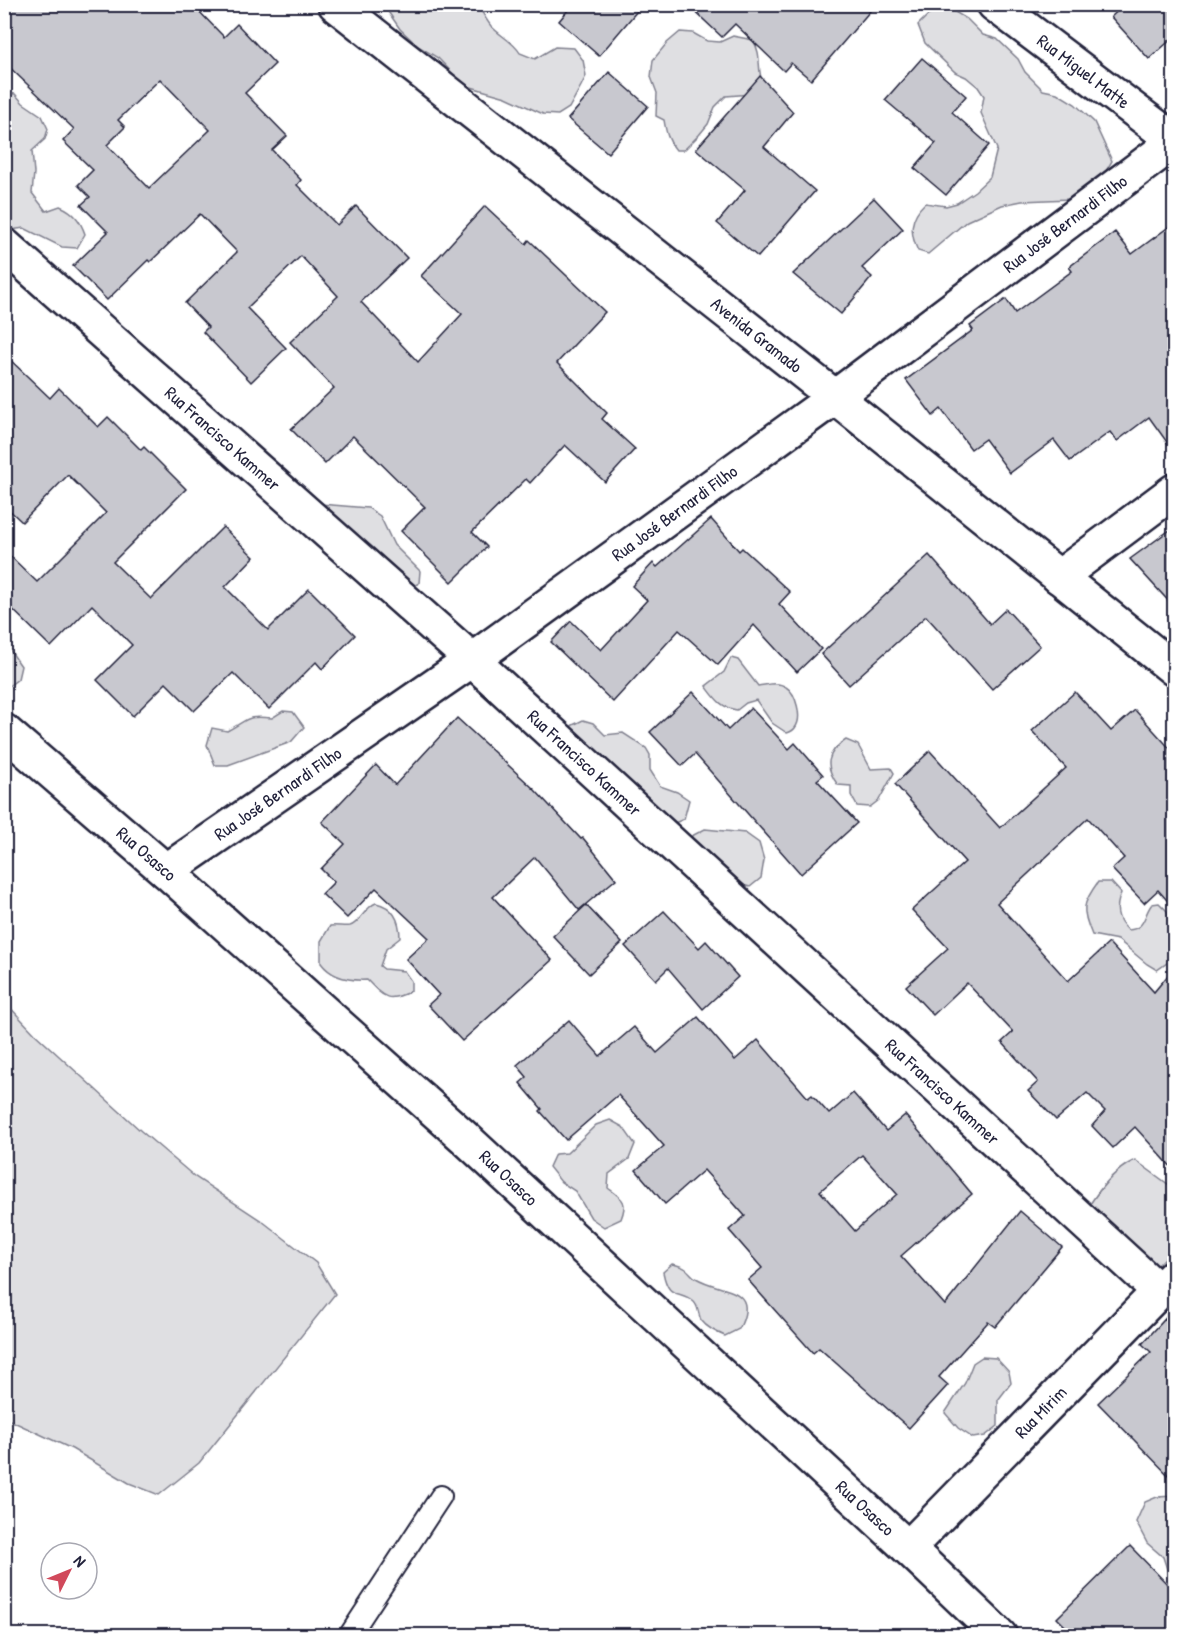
<svg xmlns="http://www.w3.org/2000/svg" width="1179" height="1640" viewBox="0 0 1179 1640" font-family="'Patrick Hand',sans-serif">
<rect width="100%" height="100%" fill="#fff"/>
<filter id="ink" filterUnits="userSpaceOnUse"><feTurbulence type="fractalNoise" baseFrequency=".0167" numOctaves="2"/><feDisplacementMap in="SourceGraphic" scale="12" xChannelSelector="R" yChannelSelector="G"/><feConvolveMatrix kernelMatrix="1 2 1 2 8 2 1 2 1" color-interpolation-filters="sRGB"/></filter>
<g filter="url(#ink)">
<g fill="#dfdfe2" stroke="#80808e" stroke-width="1.5">
<path d="M385,5H478C482,12 486,20 491,26C500,36 514,42 520,53L535,59L555,47L574,48L583,60L586,76L581,86L569,108L558,115L543,114L506,97L464,85L438,58L418,46L400,29L389,13Z"/>
<path d="M942,7L955,12L967,19L983,35L997,39L1018,59L1025,72L1043,90L1057,93L1075,104L1094,122L1112,161L1103,176L1070,199L1022,201L1002,205L967,221L928,254L918,251C909,232 910,217 925,203L946,206L957,203L975,191L990,177L997,149L981,113L984,96L978,87L966,77L955,72L925,43L918,25L930,13Z"/>
<path d="M680,32L693,33L707,41L720,42L733,36L753,40C763,56 756,68 763,84L752,94L726,96L715,107L708,124L699,135L684,150H676C668,141 666,132 664,120L656,116L657,93L651,77L653,60L667,43Z"/>
<path d="M5,93L15,94L23,103L42,116L48,129L45,139L32,151L34,173L32,193L46,211L60,206C74,212 80,220 85,234L77,248L62,247L24,228L11,230L5,228Z"/>
<polygon points="320,504 368,508 380,516 394,545 420,571 419,583 409,589"/>
<polygon points="5,643 21,666 18,679 6,688 4,689"/>
<path d="M731,658L738,660L758,686C767,685 777,681 786,687C796,693 803,718 795,728C793,731 790,732 787,733L772,723L756,700L746,703L737,710C721,708 715,698 706,686L724,672Z"/>
<path d="M283,711L293,712L304,727L291,742L228,765H215L207,745L212,728L227,731C249,720 244,715 272,718Z"/>
<polygon points="583,720 593,723 605,735 623,733 646,748 650,755 650,770 660,786 677,792 689,800 684,819 670,825 566,731 573,725"/>
<path d="M846,740L858,745L871,769L891,768L894,773L879,800L870,807L857,806L851,795V786L838,785C824,767 826,752 846,740Z"/>
<polygon points="705,829 745,833 759,843 764,860 761,878 750,887 728,881 688,838"/>
<path d="M1098,882H1111L1121,893C1115,908 1116,919 1128,930C1146,929 1143,915 1152,904L1159,903L1167,911L1171,923L1174,926V958L1157,970L1147,964L1118,940L1092,935C1081,909 1082,904 1098,882Z"/>
<path d="M376,903C394,907 400,920 400,938L386,949L380,966L384,969L404,971L411,981V991C388,1003 384,998 367,980C349,981 332,978 321,963V941L330,926C337,925 344,927 350,926C359,924 365,907 376,903Z"/>
<polygon points="4,1001 35,1034 141,1131 195,1177 262,1221 316,1263 335,1294 199,1463 159,1495 129,1483 72,1449 5,1418"/>
<path d="M610,1120L623,1127L635,1144L629,1159L609,1174L608,1188C623,1199 628,1201 621,1219L604,1227L591,1218L575,1191L561,1182L549,1167L555,1154L567,1153L596,1125Z"/>
<path d="M1135,1160L1168,1184L1174,1186V1249L1157,1266L1139,1269L1081,1219C1094,1196 1111,1171 1135,1160Z"/>
<path d="M672,1264C677,1265 682,1266 686,1269C689,1271 692,1276 696,1278C721,1293 761,1286 739,1329L725,1336C716,1332 707,1328 701,1320C698,1314 699,1307 694,1302C679,1288 669,1302 663,1272Z"/>
<polygon points="982,1357 996,1358 1009,1372 1011,1383 998,1400 998,1426 985,1436 973,1438 958,1428 945,1413 965,1383 973,1363"/>
<polygon points="1174,1496 1174,1581 1170,1578 1163,1557 1147,1543 1136,1522 1145,1502 1157,1497"/>
</g>
<g fill="#c8c8cf" stroke="#22223b" stroke-width="1.5" fill-rule="evenodd">
<path d="M4,4H192L224,37L237,24L275,64L245,93L287,136L272,150L301,180L297,185L337,225L356,206L407,258L361,302L418,362L462,314L421,276L485,206L526,244L529,240L605,312L557,363L607,413L602,419L635,449L605,482L565,445L530,483L526,479L472,532L487,547L452,582L401,531L425,507L353,436L325,464L291,429L334,388L290,342L338,296L301,256L247,308L286,348L251,382L203,332L208,327L185,303L237,252L200,214L150,262L148,260L107,300L73,266L108,232L81,205L90,197L78,185L93,170L63,141L74,129L4,62ZM160,79L210,130L149,188L107,145L125,127L118,120Z"/>
<polygon points="573,4 643,4 599,56 559,21"/>
<polygon points="687,4 876,4 811,80 791,63 784,71 735,24 722,37"/>
<polygon points="1125,4 1174,4 1174,37 1149,59 1111,17"/>
<polygon points="922,58 966,96 952,112 989,145 946,195 914,168 936,143 885,100"/>
<polygon points="609,72 648,106 608,153 568,119"/>
<polygon points="760,76 793,112 764,147 815,191 758,257 717,223 745,190 696,149"/>
<polygon points="874,198 903,229 862,268 872,277 841,314 793,274"/>
<polygon points="1174,223 1174,452 1149,417 1117,441 1110,432 1070,461 1054,440 1010,473 985,439 971,449 941,409 933,416 906,380 973,330 970,326 1006,299 1015,313 1072,271 1069,267 1115,232 1132,254"/>
<polygon points="4,354 50,398 59,388 98,427 108,417 141,450 144,447 186,489 113,562 151,599 223,527 254,557 225,587 268,630 309,589 355,635 322,669 316,662 269,709 233,673 194,711 166,683 133,716 97,680 132,645 92,605 51,647 4,601 4,550 37,582 106,513 68,475 22,522 4,505"/>
<polygon points="711,519 739,551 742,548 790,592 779,604 821,649 797,672 754,625 718,665 679,630 613,702 551,642 571,621 601,650 647,600 632,586 653,563 657,567"/>
<polygon points="1174,527 1174,607 1130,559"/>
<polygon points="929,555 990,624 1006,609 1040,646 992,689 926,616 849,685 821,654"/>
<polygon points="693,692 728,730 751,708 789,749 795,743 823,775 817,780 857,823 801,874 695,754 682,766 650,732"/>
<polygon points="1075,692 1111,731 1135,710 1174,753 1174,908 1158,890 1144,903 1112,869 1124,858 1088,818 997,903 1068,981 1109,943 1154,992 1174,968 1174,1170 1135,1127 1113,1148 1092,1126 1105,1111 1087,1093 1056,1120 1028,1091 1038,1082 1002,1042 1013,1032 967,983 933,1015 906,986 948,948 912,910 965,862 895,784 930,751 1000,828 1066,768 1032,731"/>
<polygon points="457,718 534,789 581,839 583,838 616,879 579,910 535,857 493,897 552,960 462,1041 428,1005 439,995 406,959 429,938 376,888 347,918 322,894 334,882 321,869 345,844 322,822 376,765 395,785"/>
<polygon points="586,905 622,943 589,974 553,936"/>
<polygon points="664,911 699,948 706,941 738,977 703,1009 668,968 656,980 625,946"/>
<path d="M698,1017L735,1060L758,1040L808,1098L812,1095L829,1114L853,1093L886,1131L905,1115L929,1143L972,1194L901,1256L945,1305L1020,1211L1062,1247L995,1327L988,1322L939,1377L948,1385L909,1428L819,1348L813,1353L748,1280L762,1268L729,1230L745,1216L704,1170L665,1204L636,1170L664,1146L618,1095L566,1140L540,1111L542,1109L520,1083L527,1077L517,1065L569,1020L600,1056L634,1027L657,1053ZM862,1155L897,1194L855,1231L820,1191Z"/>
<polygon points="1174,1309 1174,1481 1098,1403 1151,1352 1142,1344"/>
<polygon points="1130,1546 1174,1591 1174,1635 1074,1635 1057,1618"/>
</g>
<g fill="none" stroke-linecap="round" stroke-linejoin="round">
<defs>
<polyline id="service" points="349,1636 441,1496"/>
<g id="minor">
<path id="s1" d="M994,4L1174,140"/>
<path id="s2" d="M4,245L472,660L1159,1291"/>
<polyline points="1059,577 1174,491"/>
<path id="s3" d="M4,731L166,871L464,1137L908,1548L1000,1636"/>
<path id="s4" d="M166,871L472,660L835,397L1174,142"/>
<path id="s5" d="M908,1548L1173,1277"/>
</g>
<g id="tertiary">
<path id="s6" d="M335,4L835,397L1174,669"/>
</g>
</defs>
<use href="#service" stroke="#22223b" stroke-width="24"/>
<use href="#minor" stroke="#22223b" stroke-width="38"/>
<use href="#tertiary" stroke="#22223b" stroke-width="38"/>
<use href="#service" stroke="#fff" stroke-width="20"/>
<use href="#minor" stroke="#fff" stroke-width="33"/>
<use href="#tertiary" stroke="#fff" stroke-width="33"/>
</g>
</g>
<g text-anchor="middle" stroke-width="4.5" stroke-linejoin="round" paint-order="stroke">
<g font-size="18" fill="#22223b" stroke="#fff">
<text dy="6" stroke="none"><textPath href="#s1" startOffset="112">Rua Miguel Matte</textPath></text>
<text dy="6" stroke="none"><textPath href="#s4" startOffset="1108">Rua José Bernardi Filho</textPath></text>
<text dy="6" stroke="none"><textPath href="#s6" startOffset="536">Avenida Gramado</textPath></text>
<text dy="6" stroke="none"><textPath href="#s2" startOffset="292">Rua Francisco Kammer</textPath></text>
<text dy="6" stroke="none"><textPath href="#s4" startOffset="622">Rua José Bernardi Filho</textPath></text>
<text dy="6" stroke="none"><textPath href="#s2" startOffset="778">Rua Francisco Kammer</textPath></text>
<text dy="6" stroke="none"><textPath href="#s4" startOffset="136">Rua José Bernardi Filho</textPath></text>
<text dy="6" stroke="none"><textPath href="#s3" startOffset="188">Rua Osasco</textPath></text>
<text dy="6" stroke="none"><textPath href="#s2" startOffset="1264">Rua Francisco Kammer</textPath></text>
<text dy="6" stroke="none"><textPath href="#s3" startOffset="674">Rua Osasco</textPath></text>
<text dy="6" stroke="none"><textPath href="#s5" startOffset="190">Rua Mirim</textPath></text>
<text dy="6" stroke="none"><textPath href="#s3" startOffset="1160">Rua Osasco</textPath></text>
</g>
</g>
<rect width="1179" height="1640" fill="none" stroke="#fff" stroke-width="24"/>
<rect x="12" y="12" width="1155" height="1616" fill="none" stroke="#22223b" stroke-width="2" filter="url(#ink)"/>
<g transform="translate(69 1571) rotate(47)"><circle r="28" fill="#ffffff" stroke="#a7a7b1" stroke-width="1.5"/>
<path d="M0-4.5L10 22L0 15L-10 22Z" fill="#d1495b"/>
<text y="-9" font-size="16" font-weight="bold" text-anchor="middle" fill="#22223b">N</text>
</g>
</svg>
